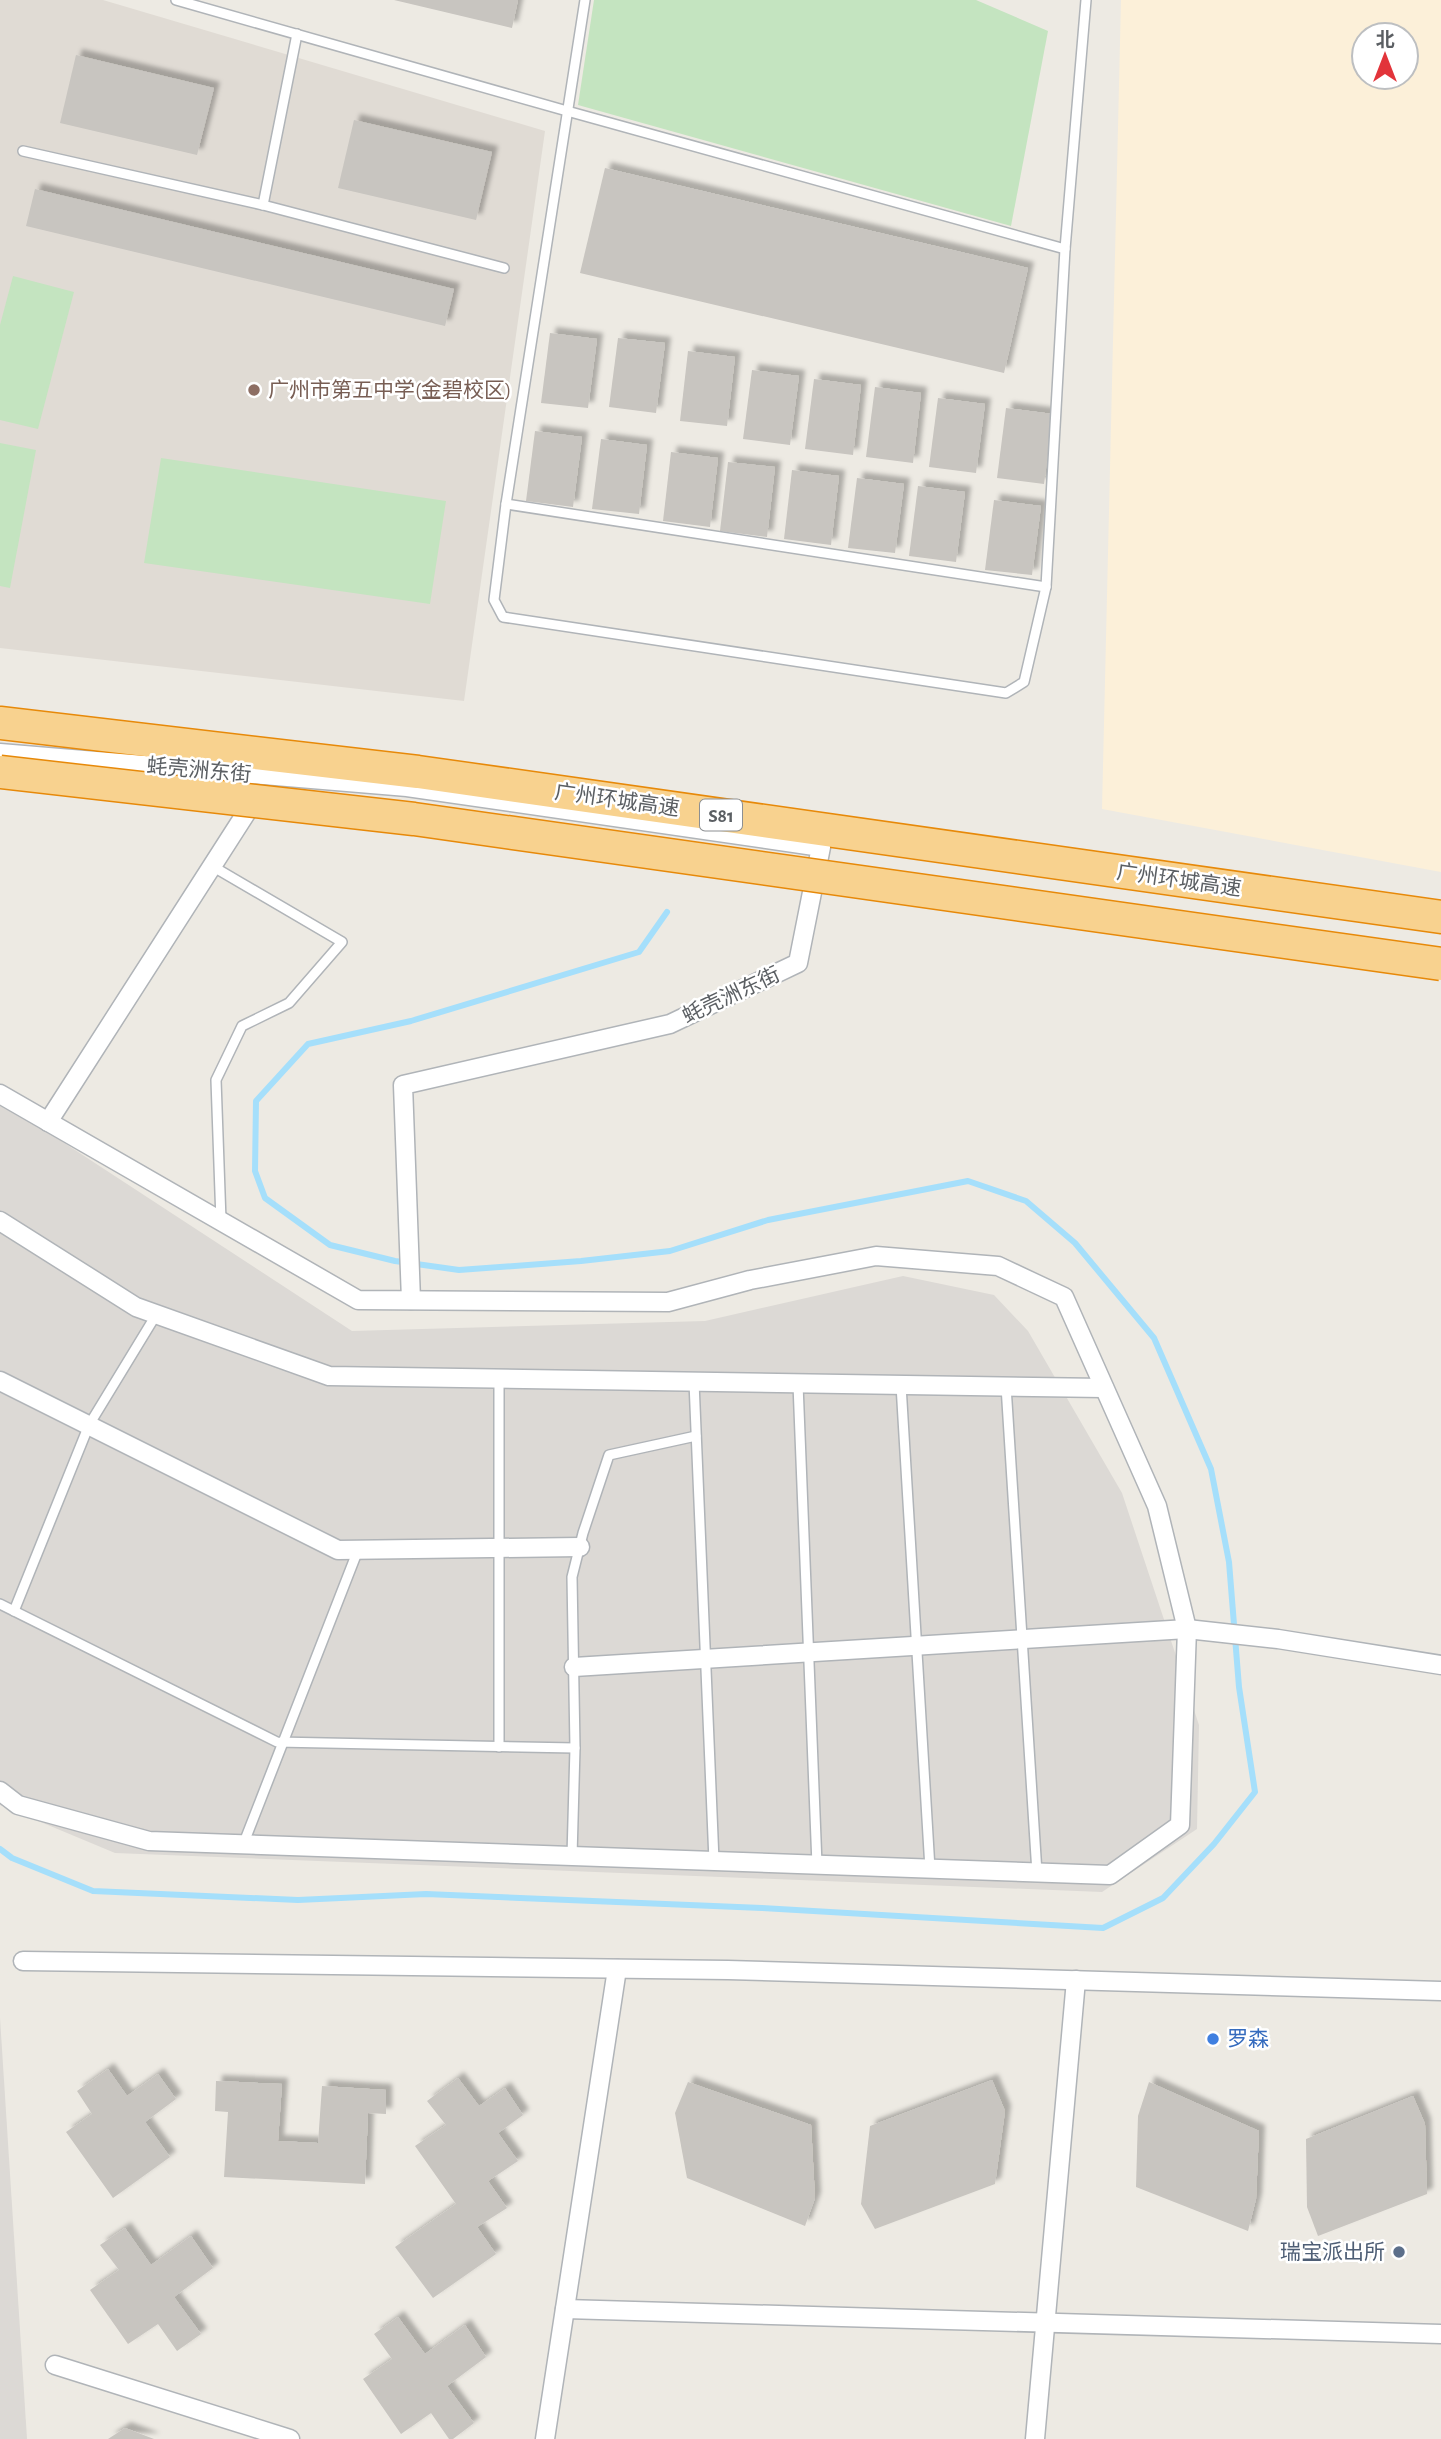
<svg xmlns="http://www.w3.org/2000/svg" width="1441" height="2439" viewBox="0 0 1441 2439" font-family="'Alegreya Sans','Noto Sans SC',sans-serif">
<defs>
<filter id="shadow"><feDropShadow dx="6" dy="-6" stdDeviation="2" flood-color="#0004"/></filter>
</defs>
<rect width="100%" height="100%" fill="#edeae3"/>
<path fill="#fcf0d9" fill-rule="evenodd" d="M1121,0H1441V872L1102,809ZM1364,35H1406V77H1364Z"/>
<g fill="#dcd9d5">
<polygon points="0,1101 352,1331 705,1321 903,1276 994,1295 1028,1331 1122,1493 1199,1725 1197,1829 1102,1892 115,1853 0,1805"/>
<polygon points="0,2018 27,2439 0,2439"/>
</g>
<polygon fill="#e0dbd4" points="0,0 103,0 545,131 464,701 0,648"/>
<g fill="#c4e4c0">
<polygon points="594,0 976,0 1048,31 1011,226 578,105"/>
<polygon points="13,276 74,292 38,429 0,420 0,325"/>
<polygon points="0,443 36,450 10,588 0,586"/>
<polygon points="161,458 446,501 430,604 144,563"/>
</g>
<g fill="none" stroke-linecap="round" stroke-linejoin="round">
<polyline stroke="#a5dffb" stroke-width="6" points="0,1849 12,1858 93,1891 298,1900 426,1894 762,1908 1103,1928 1163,1898 1214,1844 1255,1792 1239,1687 1229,1562 1211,1469 1154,1338 1075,1243 1026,1201 968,1181 768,1220 670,1251 581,1261 459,1270 395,1261 330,1245 265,1198 255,1171 256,1101 308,1044 411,1021 639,952 667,912"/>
</g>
<g fill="#c8c5c0" filter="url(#shadow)">
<polygon points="394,0 518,0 512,28"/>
<polygon points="76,55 214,88 197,155 60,123"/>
<polygon points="354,120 492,152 476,220 338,188"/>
<polygon points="605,168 1028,268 1004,373 580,273"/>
<polygon points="35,189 454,289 445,326 26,226"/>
<polygon points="550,333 597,339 588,408 541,403"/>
<polygon points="618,338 665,343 656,413 609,407"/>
<polygon points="688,351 735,357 727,426 680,421"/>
<polygon points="752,370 799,376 790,445 743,439"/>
<polygon points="814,379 861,385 853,455 805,449"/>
<polygon points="875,387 921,393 913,463 866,457"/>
<polygon points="938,398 985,404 976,473 929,467"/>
<polygon points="1006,408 1053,414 1044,484 997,478"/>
<polygon points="535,431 582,437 573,507 526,501"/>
<polygon points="601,439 647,445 639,514 592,509"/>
<polygon points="671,452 718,458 710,527 663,521"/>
<polygon points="728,462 775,467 767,537 720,531"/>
<polygon points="792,470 839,476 831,545 784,539"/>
<polygon points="857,478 904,484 895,553 848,548"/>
<polygon points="918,486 965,492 956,562 909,556"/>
<polygon points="994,500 1041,506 1032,575 985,570"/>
<polygon points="108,2069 127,2096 158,2074 176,2099 145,2122 170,2157 113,2198 66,2132 92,2114 77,2091"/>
<polygon points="458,2078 479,2106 505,2088 523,2115 498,2133 518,2161 488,2181 507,2208 477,2227 496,2254 433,2298 395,2247 456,2204 415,2146 446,2125 427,2101"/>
<polygon points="992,2080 1005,2111 995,2184 875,2229 861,2204 870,2126"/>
<polygon points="216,2081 282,2084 278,2141 318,2143 322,2086 386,2090 386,2114 368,2113 365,2184 224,2177 228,2112 215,2111"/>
<polygon points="688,2082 811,2125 815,2198 805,2226 687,2178 675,2113"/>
<polygon points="1149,2082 1259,2131 1256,2199 1248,2231 1136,2187 1138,2116"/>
<polygon points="1413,2096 1425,2124 1427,2194 1318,2236 1307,2207 1306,2139"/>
<polygon points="125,2228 151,2265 191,2236 213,2268 174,2297 201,2334 177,2351 158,2324 128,2344 90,2290 119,2270 100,2245"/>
<polygon points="398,2317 425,2354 465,2325 486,2357 447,2386 474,2423 453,2439 449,2439 431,2413 401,2434 363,2379 392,2359 374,2334"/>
<polygon points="125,2428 154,2439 108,2439"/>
</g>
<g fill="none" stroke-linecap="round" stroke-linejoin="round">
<defs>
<g id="lane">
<polyline points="176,0 567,111 1065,249"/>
<polyline points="585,0 506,504 494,600 503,617 1006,693 1024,682 1046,587 1065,249 1086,0"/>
<polyline points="23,151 263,205 504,268"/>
<polyline points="263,205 297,34"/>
<polyline points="506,504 1046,587"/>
<polyline points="212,866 342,942 289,1003 242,1026 216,1080 221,1221"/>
<polyline points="499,1380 499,1747"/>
<polyline points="694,1382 714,1861"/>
<polyline points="798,1384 817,1865"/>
<polyline points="901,1385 930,1869"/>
<polyline points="1006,1386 1037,1873"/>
<polyline points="0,1604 277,1742 575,1748"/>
<polyline points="14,1611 89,1425 156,1315"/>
<polyline points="243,1845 358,1550"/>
<polyline points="572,1856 575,1748 572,1577 583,1533 609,1455 696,1436"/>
</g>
<g id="street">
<polyline points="0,753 407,787 821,847 798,963 670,1024 403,1085 411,1300"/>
<polyline points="0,1094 358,1300 668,1302 750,1280 876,1256 998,1266 1064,1297 1157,1506 1187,1629 1180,1825 1110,1875 149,1841 18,1805 0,1791"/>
<polyline points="48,1122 257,796"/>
<polyline points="0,1221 136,1307 329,1376 1104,1388"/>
<polyline points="0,1381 338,1550 580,1547"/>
<polyline points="574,1667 1187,1629 1278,1639 1441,1665"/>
<polyline points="23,1961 728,1970 1441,1991"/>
<polyline points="565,2309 1441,2334"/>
<polyline points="55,2365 290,2439"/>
<polyline points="545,2439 617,1969"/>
<polyline points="1035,2439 1076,1980"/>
</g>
<polyline id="highway" points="0,723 418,772 1441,917"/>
</defs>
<use href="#lane" stroke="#b0b4b8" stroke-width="12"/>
<use href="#street" stroke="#b0b4b8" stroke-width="21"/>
<use href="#highway" stroke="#e78909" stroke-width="35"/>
<use href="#lane" stroke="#fff" stroke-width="9"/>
<use href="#street" stroke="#fff" stroke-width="18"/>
<use href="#highway" stroke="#f8d28f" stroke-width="32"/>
<defs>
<polyline id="highway-bridge" points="0,772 414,819 1441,964"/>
</defs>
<use href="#highway-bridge" stroke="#e78909" stroke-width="35" stroke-linecap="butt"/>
<use href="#highway-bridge" stroke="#f8d28f" stroke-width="32"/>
</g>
<circle fill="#8d6e63" stroke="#fff" stroke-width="2.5" cx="254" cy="390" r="7"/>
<circle fill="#3f7fe0" stroke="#fff" stroke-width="2.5" cx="1213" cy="2039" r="7"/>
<circle fill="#5c6f8a" stroke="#fff" stroke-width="2.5" cx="1399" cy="2252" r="7"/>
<g text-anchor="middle" stroke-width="5" stroke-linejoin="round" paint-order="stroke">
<rect fill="#fff" stroke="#8c8f92" stroke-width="2" x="700" y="799.5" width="42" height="31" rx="5"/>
<g font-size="19" font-weight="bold" fill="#5b5f63">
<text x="721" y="822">S81</text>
</g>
<g font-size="21" fill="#785e54" stroke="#fff" text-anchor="start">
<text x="268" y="397">广州市第五中学(金碧校区)</text>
</g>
<g font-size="21" fill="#5b5f63" stroke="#fff">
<text transform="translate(199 770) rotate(5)" y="7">蚝壳洲东街</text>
<text transform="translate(617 800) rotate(8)" y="7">广州环城高速</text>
<text transform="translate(1179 880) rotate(8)" y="7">广州环城高速</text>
<text transform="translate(731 995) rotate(-25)" y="7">蚝壳洲东街</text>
</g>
<g font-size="21" fill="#366cbe" stroke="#fff" text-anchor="start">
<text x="1227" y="2046">罗森</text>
</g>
<g font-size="21" fill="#4e5e75" stroke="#fff" text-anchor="end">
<text x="1385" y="2259">瑞宝派出所</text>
</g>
</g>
<g transform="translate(1385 56)"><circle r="33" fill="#ffffff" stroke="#bdbfc1" stroke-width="2"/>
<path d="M0-5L12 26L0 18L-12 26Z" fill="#e2343a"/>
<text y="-10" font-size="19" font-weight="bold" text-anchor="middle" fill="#5b5f63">北</text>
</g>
</svg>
